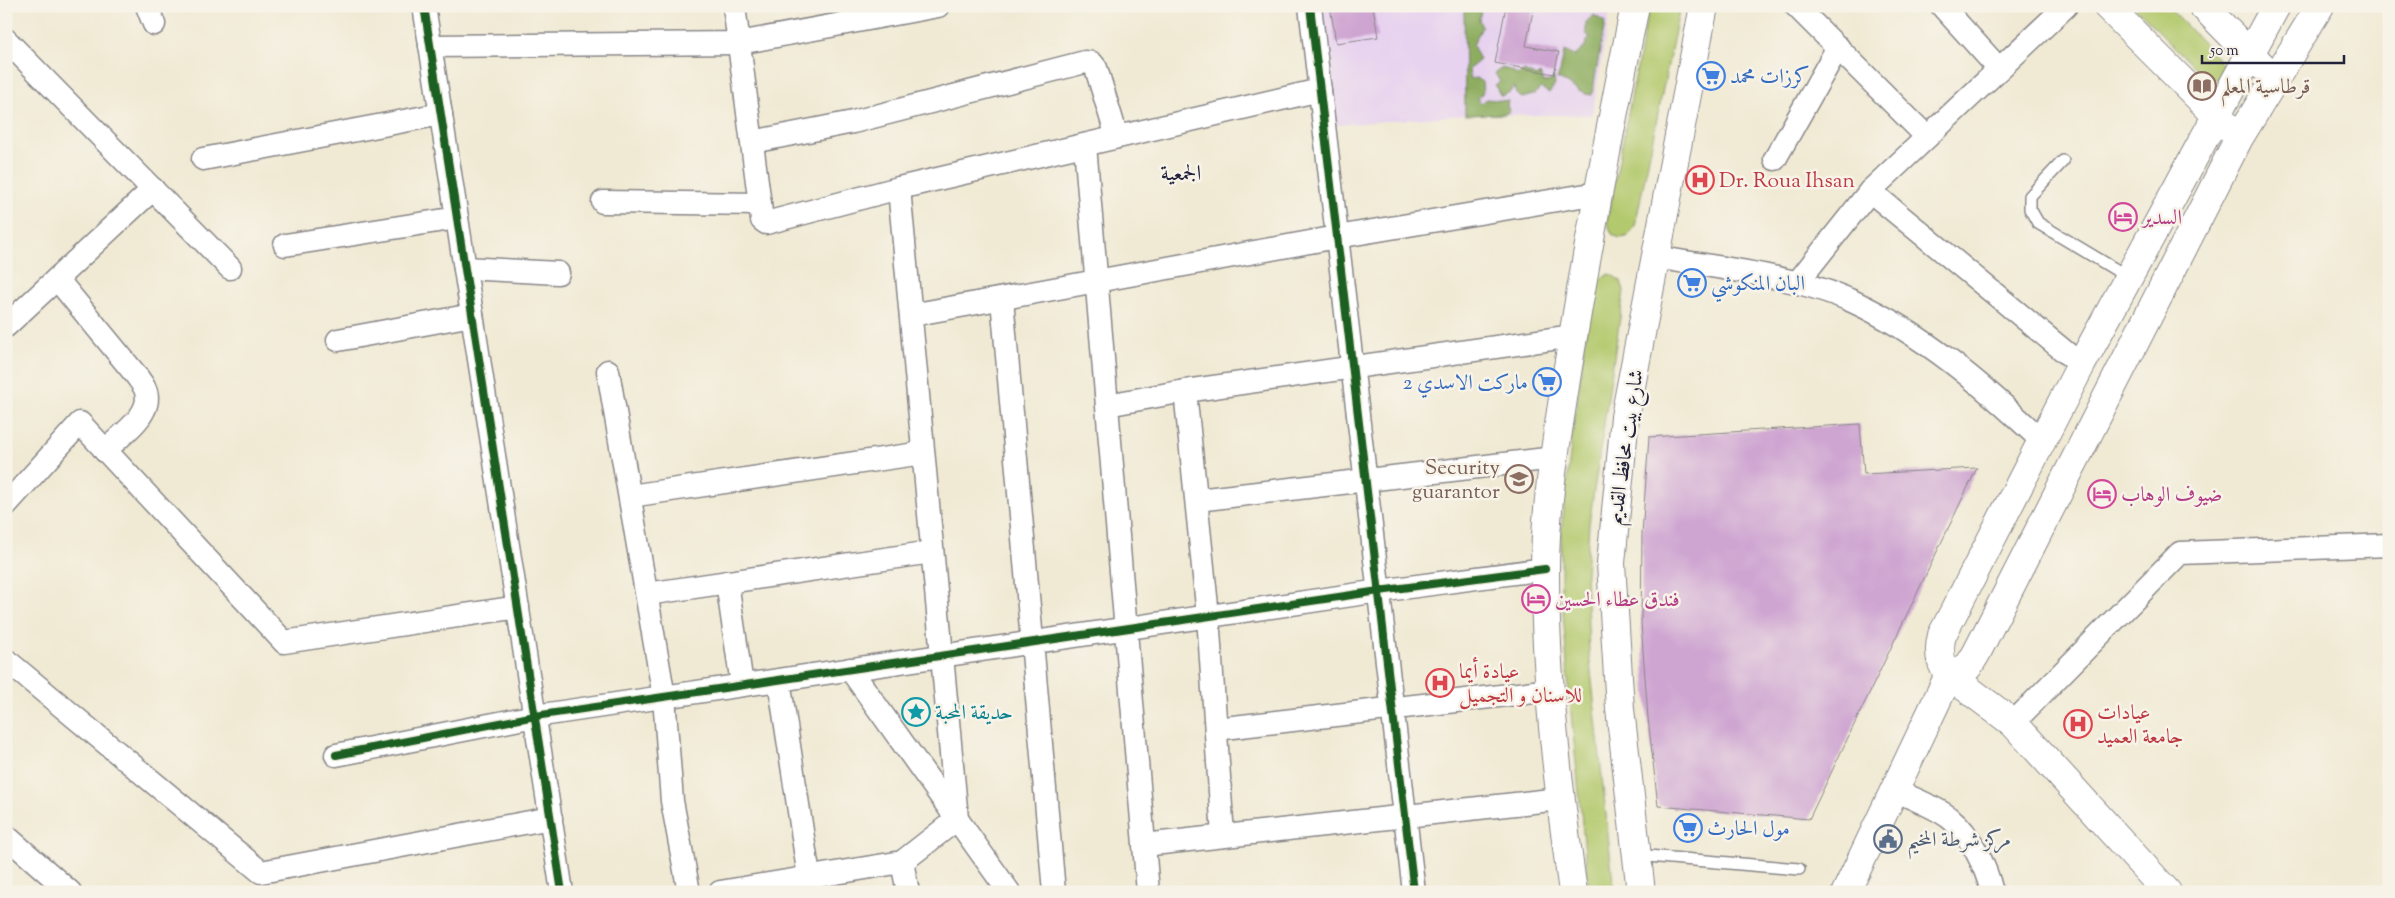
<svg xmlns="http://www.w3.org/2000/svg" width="2395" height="898" viewBox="0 0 2395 898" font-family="'Sorts Mill Goudy',Amiri,serif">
<rect width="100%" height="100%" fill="#f7f3e8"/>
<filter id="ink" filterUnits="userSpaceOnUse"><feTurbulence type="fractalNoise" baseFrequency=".02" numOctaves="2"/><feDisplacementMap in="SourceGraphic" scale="10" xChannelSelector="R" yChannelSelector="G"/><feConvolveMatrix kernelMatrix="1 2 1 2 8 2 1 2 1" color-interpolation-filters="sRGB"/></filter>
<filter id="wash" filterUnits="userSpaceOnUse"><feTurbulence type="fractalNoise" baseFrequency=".0096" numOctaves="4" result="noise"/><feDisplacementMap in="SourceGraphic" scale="20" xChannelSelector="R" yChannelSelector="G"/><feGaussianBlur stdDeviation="1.12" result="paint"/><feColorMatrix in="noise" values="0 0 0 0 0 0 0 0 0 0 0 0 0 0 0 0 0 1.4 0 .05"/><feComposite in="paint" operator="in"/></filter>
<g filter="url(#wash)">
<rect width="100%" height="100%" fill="#f0ead4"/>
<polygon fill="#e7d2ef" points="1320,6 1611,6 1592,115 1465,115 1335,125"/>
<g fill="#b3c96d" stroke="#6a7654">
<polygon points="1649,6 1680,6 1635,226 1627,237 1619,238 1612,234 1607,222"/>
<polygon points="2134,6 2167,6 2218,58 2223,66 2218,79 2211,80 2204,77"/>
<polygon points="1610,274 1621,281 1624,291 1589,524 1586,574 1589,652 1614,892 1589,892 1570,703 1561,587 1561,534 1571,445 1592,290 1596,280"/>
</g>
<g fill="#8ead60" stroke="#58684e">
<polygon points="1464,6 1482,6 1479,20 1482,27 1473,45 1480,60 1469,69 1470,79 1476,78 1482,82 1483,92 1478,98 1480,104 1486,99 1508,101 1507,106 1510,111 1505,114 1465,115"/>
<path d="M1594,15L1605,22L1592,95C1577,94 1571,83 1557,79L1560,72L1564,51L1575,56L1585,47L1586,42L1590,38L1586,33V22Z"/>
<polygon points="1502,68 1513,71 1517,75 1524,71 1536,77 1540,74 1544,82 1550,81 1554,78 1555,85 1549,93 1541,88 1533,95 1522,98 1516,94 1514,87 1510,92 1501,96 1495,86 1500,82 1495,73"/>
</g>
<g id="blocks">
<g fill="#cea4d1">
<polygon points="1330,6 1373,6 1378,37 1336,43"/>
<polygon points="1506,6 1534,6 1526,46 1559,52 1554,74 1495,63"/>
<polygon points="1860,424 1864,474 1977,468 1809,819 1658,806 1648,718 1641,623 1642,534 1649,437"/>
</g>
</g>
</g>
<g filter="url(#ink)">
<use href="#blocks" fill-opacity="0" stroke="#898688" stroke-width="1"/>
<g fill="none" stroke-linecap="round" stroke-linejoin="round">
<defs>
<g id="lane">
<polyline points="2063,161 2030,196 2030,209 2038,223 2128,277"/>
<polyline points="1636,855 1799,869"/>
</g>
<g id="street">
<polyline points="147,6 154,24"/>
<polyline points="424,6 562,892"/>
<polyline points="734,6 762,220 766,223 899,188 1320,90"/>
<polyline points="1310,6 1414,892"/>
<polyline points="1796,6 1927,137"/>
<polyline points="1942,6 1999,69"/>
<polyline points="6,40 230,268"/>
<polyline points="430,46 739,43 938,6"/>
<polyline points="752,142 853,122 1085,62 1092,63 1096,68 1117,137"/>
<polyline points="1085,145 1148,892"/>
<polyline points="203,159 441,114"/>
<polyline points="1775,159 1838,47"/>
<polyline points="1870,191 2081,365"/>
<polyline points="603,202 760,204"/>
<polyline points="285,245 457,218"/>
<path d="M1656,257C1717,268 1797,276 1852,301C1924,334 1985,387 2041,440"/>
<polyline points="465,268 558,273"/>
<path d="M57,279L136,375C139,380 145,386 146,392C153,415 119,436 105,451"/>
<polyline points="1797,283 1870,191 2066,6"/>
<polyline points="1002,299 1054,892"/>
<polyline points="911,315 1337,237 1598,193"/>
<polyline points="6,326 153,189"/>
<polyline points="338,340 472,315"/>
<polyline points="608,371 664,697 672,801 689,892"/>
<polyline points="1185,391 1573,336"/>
<polyline points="1107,405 1185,391 1208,616 1223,836"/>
<polyline points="630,496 923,453"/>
<polyline points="1197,500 1554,458"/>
<polyline points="6,505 80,423 284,642 518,607"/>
<polyline points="727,582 742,685"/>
<polyline points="647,594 932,552"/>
<polyline points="6,660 261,872 551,818"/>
<polyline points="850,669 1009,892"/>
<polyline points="779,680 809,877"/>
<polyline points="2013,723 2180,553 2389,545"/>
<polyline points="1216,729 1551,690"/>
<polyline points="336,755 535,716 1379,591 1545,569"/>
<path d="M1895,790C1913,799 1934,806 1950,818C1971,835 1986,867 1992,892"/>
<polyline points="6,836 70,892"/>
<polyline points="1144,845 1560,799"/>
<polyline points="902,862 908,892"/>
<polyline points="720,892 902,862 957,819 899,188"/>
</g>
<g id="secondary">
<polyline points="2107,6 2228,127"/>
<polyline points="2203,6 2262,66"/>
<polyline points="1846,892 1949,675 1968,667 1976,654 2239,138 2320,6"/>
<path d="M2167,892L2013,723L1949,675C1939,663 1938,650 1942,635L2081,365L2276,6"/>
</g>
<g id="primary">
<path d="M1573,892C1558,785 1545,677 1545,570C1545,504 1557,438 1567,373C1587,250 1610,128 1635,6"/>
<polyline points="1641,892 1620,709 1611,563 1625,417 1704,6"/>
</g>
</defs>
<use href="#lane" stroke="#898688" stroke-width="14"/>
<use href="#street" stroke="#898688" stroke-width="25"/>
<use href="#secondary" stroke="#898688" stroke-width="30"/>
<use href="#primary" stroke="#898688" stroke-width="30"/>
<use href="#lane" stroke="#fff" stroke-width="11"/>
<use href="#street" stroke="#fff" stroke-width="22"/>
<use href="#secondary" stroke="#fff" stroke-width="28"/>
<use href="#primary" stroke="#fff" stroke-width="28"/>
<defs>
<g id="cycleway">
<polyline points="424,6 562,892"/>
<polyline points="1310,6 1414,892"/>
<polyline points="336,755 535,716 1379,591 1545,569"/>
</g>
</defs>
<use href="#cycleway" stroke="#f7f3e8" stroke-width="11"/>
<use href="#cycleway" stroke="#1b5e20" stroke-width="8"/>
</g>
</g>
<defs>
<symbol id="supermarket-ring" viewBox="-11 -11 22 22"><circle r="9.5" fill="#f7f3e8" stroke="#3f7fe0" stroke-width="1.5"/><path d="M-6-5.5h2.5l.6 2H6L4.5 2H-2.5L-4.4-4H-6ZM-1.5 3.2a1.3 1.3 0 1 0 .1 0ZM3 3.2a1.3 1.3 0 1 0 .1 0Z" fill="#3f7fe0"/></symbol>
<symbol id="library-ring" viewBox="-11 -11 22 22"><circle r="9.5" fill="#f7f3e8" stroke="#8d6e63" stroke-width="1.5"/><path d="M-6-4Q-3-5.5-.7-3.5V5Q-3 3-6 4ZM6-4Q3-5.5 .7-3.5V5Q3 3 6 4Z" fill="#8d6e63"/></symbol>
<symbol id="hospital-ring" viewBox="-11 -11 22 22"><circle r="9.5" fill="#f7f3e8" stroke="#e0444e" stroke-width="1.5"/><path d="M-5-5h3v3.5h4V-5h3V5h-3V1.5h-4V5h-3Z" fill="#e0444e"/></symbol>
<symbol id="hotel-ring" viewBox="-11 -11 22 22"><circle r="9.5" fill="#f7f3e8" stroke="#d1479c" stroke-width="1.5"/><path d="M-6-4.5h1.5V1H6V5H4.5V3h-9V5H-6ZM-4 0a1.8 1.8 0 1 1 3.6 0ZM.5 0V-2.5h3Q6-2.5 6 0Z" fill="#d1479c"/></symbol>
<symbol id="school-ring" viewBox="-11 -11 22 22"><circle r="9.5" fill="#f7f3e8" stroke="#8d6e63" stroke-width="1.5"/><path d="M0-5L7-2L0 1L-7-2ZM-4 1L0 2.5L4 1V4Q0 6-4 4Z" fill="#8d6e63"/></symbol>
<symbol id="sight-ring" viewBox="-11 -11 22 22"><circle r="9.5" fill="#f7f3e8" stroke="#0f9aa8" stroke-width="1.5"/><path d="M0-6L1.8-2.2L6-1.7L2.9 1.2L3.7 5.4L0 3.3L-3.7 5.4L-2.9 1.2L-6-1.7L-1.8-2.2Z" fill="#0f9aa8"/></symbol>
<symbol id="civic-ring" viewBox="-11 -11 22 22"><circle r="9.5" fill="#f7f3e8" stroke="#5c6f8a" stroke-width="1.5"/><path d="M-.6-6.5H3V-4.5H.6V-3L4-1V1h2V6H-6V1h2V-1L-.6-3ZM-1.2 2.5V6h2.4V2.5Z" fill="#5c6f8a"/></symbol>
</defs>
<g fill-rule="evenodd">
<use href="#supermarket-ring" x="1695" y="60" width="32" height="32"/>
<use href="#library-ring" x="2186" y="70" width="32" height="32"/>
<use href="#hospital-ring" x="1684" y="164" width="32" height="32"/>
<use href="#hotel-ring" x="2107" y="201" width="32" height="32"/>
<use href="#supermarket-ring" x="1676" y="267" width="32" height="32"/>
<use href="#supermarket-ring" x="1531" y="366" width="32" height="32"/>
<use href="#school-ring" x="1503" y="463" width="32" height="32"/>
<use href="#hotel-ring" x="2086" y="478" width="32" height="32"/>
<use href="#hotel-ring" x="1520" y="583" width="32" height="32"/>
<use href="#hospital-ring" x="1424" y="667" width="32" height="32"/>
<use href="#sight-ring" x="900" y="696" width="32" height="32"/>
<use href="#hospital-ring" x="2062" y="708" width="32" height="32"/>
<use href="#supermarket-ring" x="1672" y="812" width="32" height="32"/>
<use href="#civic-ring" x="1872" y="823" width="32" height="32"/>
</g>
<g text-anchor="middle" stroke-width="5" stroke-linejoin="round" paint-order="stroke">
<g font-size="21" fill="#366cbe" stroke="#f7f3e8" text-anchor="start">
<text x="1730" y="83">كرزات محمد</text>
<text x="1711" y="290">البان المنكوشي</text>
<text x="1528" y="389" text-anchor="end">ماركت الاسدي 2</text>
<text x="1707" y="835">مول الحارث</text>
</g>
<g font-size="21" fill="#785e54" stroke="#f7f3e8" text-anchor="start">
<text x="2221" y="93">قرطاسية المعلم</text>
<text x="1500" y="474" text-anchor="end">Security<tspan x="1500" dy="24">guarantor</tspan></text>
</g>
<g font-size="21" fill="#be3a42" stroke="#f7f3e8" text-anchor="start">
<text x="1719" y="187">Dr. Roua Ihsan</text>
<text x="1459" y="678">عيادة أيما<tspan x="1459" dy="24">للاسنان و التجميل</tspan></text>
<text x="2097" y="719">عيادات<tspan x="2097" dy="24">جامعة العميد</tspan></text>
</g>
<g font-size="21" fill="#b23c85" stroke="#f7f3e8" text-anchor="start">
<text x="2142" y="224">السدير</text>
<text x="2121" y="501">ضيوف الوهاب</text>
<text x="1555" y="606">فندق عطاء الحسين</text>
</g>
<g font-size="21" fill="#22223b" stroke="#f7f3e8">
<text transform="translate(1625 447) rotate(-82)" y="7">شارع بيت محافظ القديم</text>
</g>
<g font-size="21" fill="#0d838f" stroke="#f7f3e8" text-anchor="start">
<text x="935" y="719">حديقة المحبة</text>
</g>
<g font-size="21" fill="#4e5e75" stroke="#f7f3e8" text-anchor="start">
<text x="1907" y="846">مركز شرطة المخيم</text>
</g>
<g font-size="22" fill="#22223b" stroke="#f7f3e8">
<text x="1181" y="180">الجمعية</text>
</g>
</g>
<rect width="2395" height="898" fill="none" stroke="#f7f3e8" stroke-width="25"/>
<path d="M2202 55v8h142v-8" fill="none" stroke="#22223b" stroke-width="2.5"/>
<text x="2210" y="55" font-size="15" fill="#22223b" stroke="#f7f3e8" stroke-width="4" paint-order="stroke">50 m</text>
</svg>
